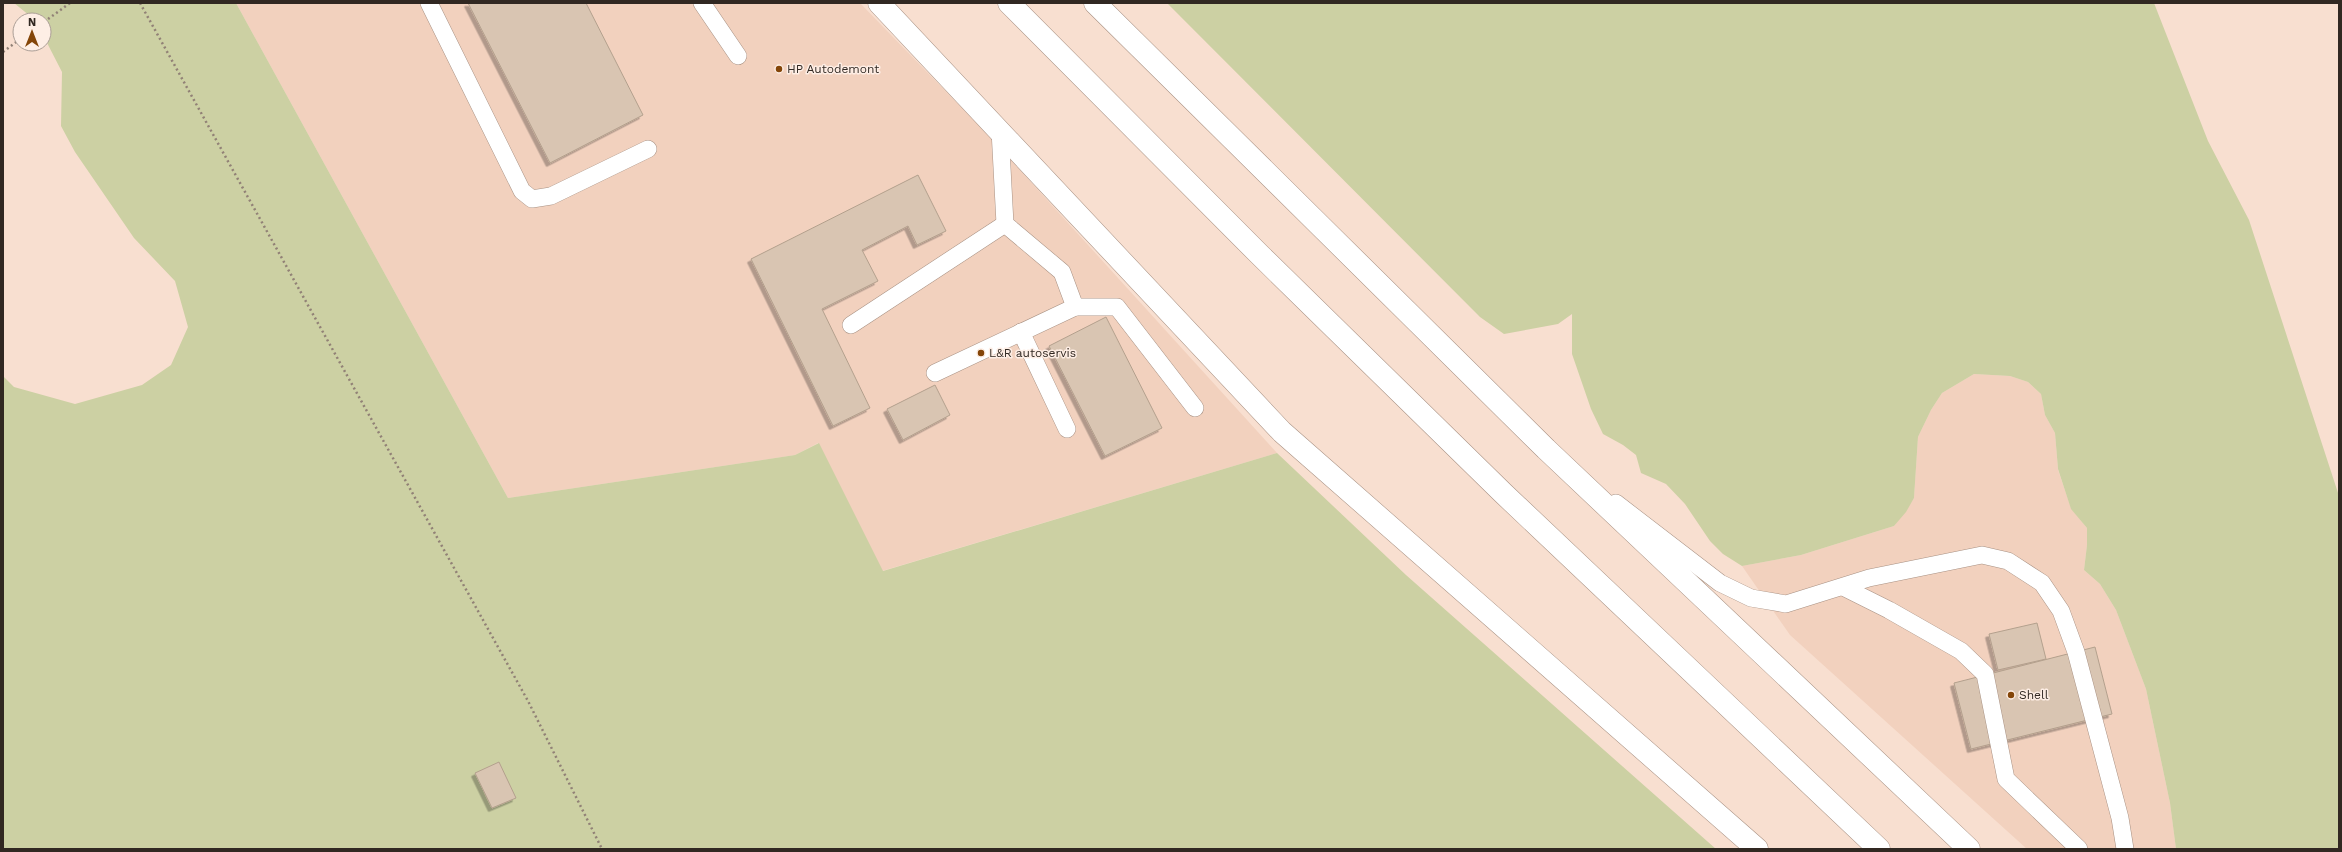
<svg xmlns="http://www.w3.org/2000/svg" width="2342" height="852" viewBox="0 0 2342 852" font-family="'Work Sans',sans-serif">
<defs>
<filter id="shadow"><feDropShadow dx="-3.5" dy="3.5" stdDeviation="0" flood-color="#0004"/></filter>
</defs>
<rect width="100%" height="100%" fill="#f8dfd0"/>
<g fill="#f2d1be">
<polygon points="236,3 860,3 989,136 1277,453 882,571 818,443 795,455 508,498"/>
<polygon points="1974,374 2010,376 2028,382 2041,394 2045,415 2055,433 2058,470 2071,508 2087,528 2087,545 2084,570 2100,584 2116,610 2146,689 2170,803 2176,849 2027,849 1790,635 1742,566 1801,555 1894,526 1914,498 1918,437 1931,410 1942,393"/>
</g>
<g fill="#ccd0a3">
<polygon points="14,3 236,3 508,498 795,455 819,443 883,571 1277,453 1406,575 1716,849 3,849 3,376 14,387 75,404 142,385 171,365 188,327 175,281 134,238 75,152 61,126 62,72 44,37 44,20 35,20"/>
<polygon points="1167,3 2154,3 2208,141 2249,220 2339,496 2339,849 2176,849 2170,803 2146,689 2116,610 2100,584 2084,570 2087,545 2087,528 2071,509 2058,469 2055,433 2045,415 2041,394 2028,382 2010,376 1974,374 1942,393 1931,410 1918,437 1914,498 1906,512 1894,526 1801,555 1742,566 1723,554 1710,541 1685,504 1666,484 1641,473 1636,455 1623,445 1603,434 1591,409 1572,354 1572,314 1558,324 1504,334 1480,317"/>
</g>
<g fill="#d9c5b2" stroke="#b3a08d" filter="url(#shadow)">
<polygon points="468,3 586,3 643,115 550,163"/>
<polygon points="918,175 946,231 917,245 908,226 862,250 878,281 822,309 870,408 833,426 751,259"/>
<polygon points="1106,317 1162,428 1105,456 1049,346"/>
<polygon points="935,385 950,415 903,440 887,409"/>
<polygon points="2037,623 2046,659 1998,670 1989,634"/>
<polygon points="2095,647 2112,714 1971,749 1954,683"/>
<polygon points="499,762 516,798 492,808 475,773"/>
</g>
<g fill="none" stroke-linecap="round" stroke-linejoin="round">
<defs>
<g id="service">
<polyline points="429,3 522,191 532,199 551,196 648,149"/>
<polyline points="702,3 738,56"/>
<polyline points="1075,307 1117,307 1195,408"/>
<polyline points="851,325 1005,224"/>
<polyline points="1021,332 1067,429"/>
<polyline points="935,373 1075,307 1062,272 1005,224 1000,130"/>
<polyline points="1616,503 1720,583 1751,598 1786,604 1869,578 1982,555 2008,561 2042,583 2061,611 2076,652 2120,818 2125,849"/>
<polyline points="1843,587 1889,610 1961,651 1985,674 2006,779 2079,849"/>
</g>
<polyline id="minor" points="879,3 1282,432 1757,849"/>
<g id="motorway">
<polyline points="1009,3 1260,255 1503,493 1879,849"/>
<polyline points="1095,3 1546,449 1969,849"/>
</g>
</defs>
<use href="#service" stroke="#a89183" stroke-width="18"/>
<use href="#minor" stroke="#a89183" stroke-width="23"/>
<use href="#motorway" stroke="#a89183" stroke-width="23"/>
<g stroke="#918176" stroke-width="2.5" stroke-dasharray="2 3" stroke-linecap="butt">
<polyline points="140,3 528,701 602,849"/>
<polyline points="44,22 70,3"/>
<polyline points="3,52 20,39"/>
</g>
<use href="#service" stroke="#fff" stroke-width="17"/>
<use href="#minor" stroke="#fff" stroke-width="22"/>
<use href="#motorway" stroke="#fff" stroke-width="22"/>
</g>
<g fill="#844508" stroke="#feeee5" stroke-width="1.5">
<circle cx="779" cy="69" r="4"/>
<circle cx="981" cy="353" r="4"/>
<circle cx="2011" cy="695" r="4"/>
</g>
<g text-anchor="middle" stroke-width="3" stroke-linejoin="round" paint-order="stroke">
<g font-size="12" fill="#312822" stroke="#feeee5" text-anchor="start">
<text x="787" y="73">HP Autodemont</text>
<text x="989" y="357">L&amp;R autoservis</text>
<text x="2019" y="699">Shell</text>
</g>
</g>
<rect width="2342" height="852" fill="none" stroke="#312822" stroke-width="8"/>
<g transform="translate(32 32)"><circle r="19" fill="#feeee5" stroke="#ac9f97"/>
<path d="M0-3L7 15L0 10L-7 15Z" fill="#844508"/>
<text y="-6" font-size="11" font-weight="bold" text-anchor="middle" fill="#312822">N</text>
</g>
</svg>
